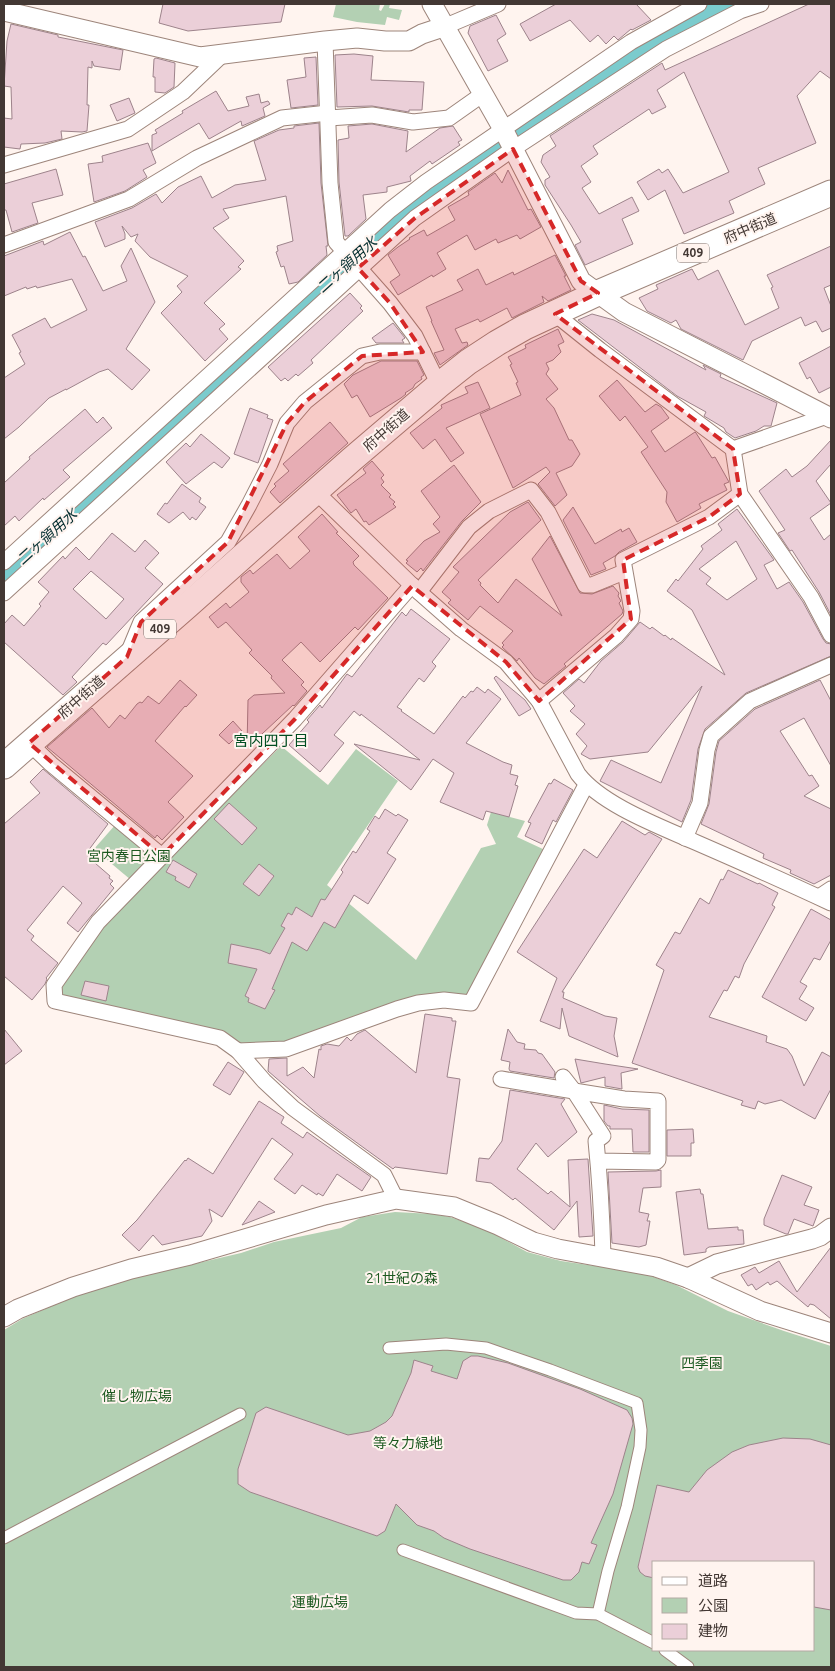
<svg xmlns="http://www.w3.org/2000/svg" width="835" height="1671" viewBox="0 0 835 1671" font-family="Ubuntu,'Noto Sans JP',sans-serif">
<rect width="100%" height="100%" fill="#fff4ef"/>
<g fill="#b3d0b3" fill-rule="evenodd">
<polygon points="336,4 380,4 379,10 381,11 385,4 390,4 389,8 402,10 399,20 387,17 385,25 357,22 333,17"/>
<polygon points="281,746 328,785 356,749 398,781 327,885 416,960 481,848 496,844 487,825 491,812 525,821 517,837 545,850 467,998 439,995 285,1045 238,1045 227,1033 61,997 61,986 101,928"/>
<polygon points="116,824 155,856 131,880 94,849"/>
<path d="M395,1212L433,1214L450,1217L485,1229L527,1252L561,1261L643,1273L676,1285L728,1311L784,1331L831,1346V1667H4V1330L22,1319L82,1293L134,1278L241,1253L274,1242L341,1228L362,1217ZM654,1562H814V1650H654Z"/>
</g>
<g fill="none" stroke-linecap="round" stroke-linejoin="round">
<polyline stroke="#7bcbcd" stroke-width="30" points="4,577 397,219 495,147 670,32 703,15 729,4"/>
</g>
<g fill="#ebcfd8" stroke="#9d838b" fill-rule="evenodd">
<polygon points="163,4 285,4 281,22 188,31 159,23"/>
<polygon points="556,4 636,4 651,20 632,30 631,29 618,40 614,36 606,44 598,35 590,42 570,20 530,41 520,24"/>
<polygon points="809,4 831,4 831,79 820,71 797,96 816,143 758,168 765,184 729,201 734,213 684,234 665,190 648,200 637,182 659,169 662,173 668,169 683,193 729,172 684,72 657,90 666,107 652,114 649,109 593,146 598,154 581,166 591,182 582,188 599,214 632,197 639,211 622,219 633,244 585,265 575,245 581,242 571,225 545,185 545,180 550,177 541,162 543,155 556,146 550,136 662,63 665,70"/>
<polygon points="496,15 506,34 497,40 508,61 488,71 468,33 470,26"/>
<polygon points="11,24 58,35 58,37 123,50 120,70 94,66 92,61 92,68 88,67 87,105 89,105 87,131 82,132 61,131 62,139 45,143 21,144 20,149 4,147 4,118 12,119 11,87 4,86 7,41"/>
<polygon points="354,54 373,56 371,80 424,82 422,110 409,110 409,112 372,106 337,107 335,55"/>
<polygon points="316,57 318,105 291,108 287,80 306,77 304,58"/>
<polygon points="156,58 175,63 174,87 165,93 155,92 155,77 153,77 154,59"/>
<polygon points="216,91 228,111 249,106 246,97 259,94 261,103 268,101 270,104 263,108 265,116 242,126 241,121 209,139 199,123 152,151 152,135 157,133 155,130 183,113 182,111"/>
<polygon points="129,98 135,113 117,121 110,105"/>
<polygon points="319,123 321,183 328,246 326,246 327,255 298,282 289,284 284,266 281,267 276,252 278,251 277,246 293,241 286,196 223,209 229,218 213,228 244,261 238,267 241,269 204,303 225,324 219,329 228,339 205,361 161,313 182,292 177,286 188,276 150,257 135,241 138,234 131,237 122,226 125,234 125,239 105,247 95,222 132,208 156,194 162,203 178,187 201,176 212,198 235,185 266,180 254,141 279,130 294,128 294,126"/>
<polygon points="372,124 408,131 406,152 440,128 453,126 462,140 458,142 460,145 432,164 430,161 410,176 411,181 387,187 387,192 363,195 366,219 348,236 345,236 339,182 338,140 349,138 348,126"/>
<polygon points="148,143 156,163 143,170 147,177 125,191 94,202 88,164 103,162 102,156"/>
<polygon points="56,169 63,195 32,203 38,223 12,232 6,210 4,210 4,184"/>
<polygon points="508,170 528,210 531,209 541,227 520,239 517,235 498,243 496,239 475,250 467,235 437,253 446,269 433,277 432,275 398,295 390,282 400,275 388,255 398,247 410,239 409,238 424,230 427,236 455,220 448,207 469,195 468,192 495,173 502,183"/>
<polygon points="70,232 83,257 85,256 103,291 127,281 121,266 131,248 155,302 126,349 150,370 132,390 108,369 99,372 66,390 66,389 49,398 19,427 4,439 4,378 25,364 19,353 21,352 12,335 45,318 51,328 87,310 72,279 37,288 36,286 27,289 26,287 4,296 4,256 43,241 44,245"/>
<polygon points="831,246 831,285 824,288 831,306 831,328 822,332 816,321 805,326 801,317 752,341 743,360 681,329 676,320 671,323 647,311 639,298 658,289 656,285 692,269 698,280 718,270 745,325 779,308 771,288 773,287 767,275"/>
<polygon points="555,255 566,276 564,276 571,290 548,301 542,296 544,302 512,318 507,308 480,322 478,319 455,329 462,343 467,342 468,345 440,365 434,353 444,350 431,321 432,321 426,307 463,290 457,280 478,269 486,285 513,272 514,275"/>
<polygon points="350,293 362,306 360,308 363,311 311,360 313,363 298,376 296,374 288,381 285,378 281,381 268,367"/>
<polygon points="592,314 614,320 706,370 703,365 721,374 720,377 777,403 771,426 764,426 756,431 735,438 726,432 724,428 704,416 706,412 677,396 578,320"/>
<polygon points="393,323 405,338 402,340 404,343 376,343 372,338"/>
<polygon points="558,329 564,342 558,345 561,352 553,360 546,363 549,369 546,374 558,389 546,399 554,408 569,440 572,440 580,454 572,466 556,473 567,495 555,506 538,484 550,472 546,467 513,488 480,414 521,395 516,383 518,382 510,365 512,364 508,357 526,348 525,345"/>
<polygon points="831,346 831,387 819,393 810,377 807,379 799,363"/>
<polygon points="381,361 417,361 424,375 421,377 422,379 415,384 413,388 405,393 406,394 401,398 370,417 357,395 352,398 344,384 353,375"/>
<polygon points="617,380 645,412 656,404 661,407 669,418 651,431 665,452 695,432 696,433 712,458 715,457 729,482 724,484 727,490 699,504 701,508 677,522 666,502 667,492 641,452 648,447 625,416 620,421 599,396"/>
<polygon points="478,382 490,408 446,428 464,453 451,462 435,439 423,449 410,433 442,408 441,405 468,393 465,387"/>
<polygon points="250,408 268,415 267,418 273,420 258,463 234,454"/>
<polygon points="85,409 97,423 103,417 112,428 63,470 70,477 44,500 43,498 19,521 15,516 4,526 4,483 30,459 29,457"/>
<polygon points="330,422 348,443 280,503 270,492 276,486 274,484 289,471 283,464"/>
<polygon points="201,434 230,458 222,468 214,462 186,484 166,462 186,443 190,447"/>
<polygon points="831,440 831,464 816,481 831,503 810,518 824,540 831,534 831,615 819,592 792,550 790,551 778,533 785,530 759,491 786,469 792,477 807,466"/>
<polygon points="372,461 384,475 381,478 384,482 381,485 391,495 389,497 395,502 393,504 396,507 369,525 366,521 364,522 356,509 351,513 337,495 366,473 363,469"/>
<polygon points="454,465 481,502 462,521 423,571 421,568 417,572 406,563 408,561 406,560 424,541 440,532 433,524 440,517 421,491"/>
<polygon points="182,484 201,498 199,502 206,507 196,520 192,517 190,520 183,512 169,523 157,514 165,503 167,504"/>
<polygon points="528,502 541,520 478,580 481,583 480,585 498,603 516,579 562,616 532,559 550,536 580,593 592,594 613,586 619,593 618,596 621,601 619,603 623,611 622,614 564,664 566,666 544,684 535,678 519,658 517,661 502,647 504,645 502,643 513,631 480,606 468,620 448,603 451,600 442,592 459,572 453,567 510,512"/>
<polygon points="573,507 595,544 621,529 622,532 629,528 637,542 619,552 615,556 603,563 606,569 591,575 563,520"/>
<path d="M737,509L774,560L764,565L777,589L789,582L803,602L823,639L826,643L831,644V656L746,693L705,729L698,749L691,800L682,822L600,781L611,760L661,783L702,686L648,752L590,759L581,754L587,746L576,734L585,724L570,711L575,706L563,693L579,679L584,683L601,661L623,642L640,622L650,629L652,627L664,636L665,635L671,640L672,638L725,675L692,610L667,591L676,579L678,581L703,549L701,546L722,530L718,524ZM736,541L757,579L727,600L706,584L711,578L699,569Z"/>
<polygon points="322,514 338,532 336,533 359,556 353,562 354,565 388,598 358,630 355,627 320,662 301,642 282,660 304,682 301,685 307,691 294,706 293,705 247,748 248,700 254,695 285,693 271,678 272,676 249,653 252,650 226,622 218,628 209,617 226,603 230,608 249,592 241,582 241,577 250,570 253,574 277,554 290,569 310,551 298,537"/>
<path d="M112,533L135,552L145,540L159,553L145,568L163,584L106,645L103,643L72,677L77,682L63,695L4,642V624L12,615L24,626L41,606L39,604L49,592L38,582L63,556L65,559L76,547L89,560ZM91,571L124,599L106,619L73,589Z"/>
<polygon points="411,609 450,639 432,662 436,666 424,682 419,678 397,707 402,710 401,711 434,734 463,696 465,698 471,691 473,692 477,687 485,693 488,689 501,699 466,743 503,762 512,765 510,774 518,776 515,785 518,786 509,817 486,811 483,820 440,802 454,773 433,759 411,790 354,744 420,760 361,714 360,716 354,711 334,735 344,743 320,772 289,745 309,722 307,720 320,705 322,708 347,674 352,677 402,612 406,616"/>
<polygon points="496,676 525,700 531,709 519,716 494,678"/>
<polygon points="180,680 197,695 186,707 185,706 155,741 193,776 168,802 184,817 162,840 157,835 155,838 47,747 92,708 109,728 120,715 125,719 137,704 140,702 142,703 148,696 159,704"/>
<polygon points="820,680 831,701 831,766 804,718 780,731 809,776 812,775 819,786 804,796 831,809 831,875 814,884 790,873 791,870 763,858 764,854 701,824 709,804 716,752 719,741 755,709"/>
<polygon points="233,721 242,731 229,744 219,735"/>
<polygon points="43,769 108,824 88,851 91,853 88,857 110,876 109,878 113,881 110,884 114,888 78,932 67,923 82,903 63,886 27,930 34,936 31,940 58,963 46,978 47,979 45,984 32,1000 4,976 4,824 40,793 30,782"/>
<polygon points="554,779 573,790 556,822 553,820 542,844 525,836 531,823 528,822 549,783 551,784"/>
<polygon points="229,803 257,828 242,845 214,819"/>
<polygon points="385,809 396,816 398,814 408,820 387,853 396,859 368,904 354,895 335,928 324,922 307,951 292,942 272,989 275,990 265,1009 248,1002 249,998 245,996 257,969 228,963 231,944 260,950 270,954 285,928 281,926 288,913 292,915 296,907 312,917 321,899 325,900 343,872 341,870 353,851 356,853 370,831 367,829 375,816 379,819"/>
<polygon points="622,821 645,835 649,832 662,839 562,992 564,992 563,998 605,1016 617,1018 614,1036 618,1057 569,1036 562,1008 560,1029 540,1021 557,978 517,952 584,849 597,858"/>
<polygon points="173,860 197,874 189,888 175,880 176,877 166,872"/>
<polygon points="259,864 274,876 259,896 243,884"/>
<polygon points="728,870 758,884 759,883 778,893 772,905 775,907 744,964 739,978 735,976 727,991 724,990 709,1017 767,1036 766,1042 787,1049 792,1056 804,1086 822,1052 831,1057 831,1089 815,1119 781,1100 765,1104 758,1101 755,1109 741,1105 743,1101 632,1063 664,970 656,965 675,932 680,934 700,898 709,904 721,879 723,880"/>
<polygon points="811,909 831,920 831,940 820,960 814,958 800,982 807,986 799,999 814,1008 806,1021 762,997"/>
<polygon points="85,981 109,986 106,1001 81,995"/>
<polygon points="425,1014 452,1018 452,1021 456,1021 447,1077 460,1079 447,1174 395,1167 393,1169 320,1116 268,1071 269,1059 287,1058 287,1076 303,1067 314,1078 319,1049 321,1050 321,1046 327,1044 339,1046 347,1037 351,1041 357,1034 365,1030 416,1073"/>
<polygon points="4,1029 22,1051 4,1065"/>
<polygon points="508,1029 517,1042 525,1044 524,1049 536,1050 538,1053 542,1054 555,1072 554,1078 510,1071 509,1069 510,1062 501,1060"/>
<polygon points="575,1059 605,1064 638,1069 621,1073 622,1089 605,1086 605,1077 581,1083"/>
<polygon points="228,1062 244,1072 230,1095 213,1085"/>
<polygon points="510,1090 565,1099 561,1104 577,1132 548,1157 536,1143 517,1169 548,1194 551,1191 570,1207 568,1160 588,1159 593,1236 579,1237 577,1201 554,1230 515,1198 513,1200 491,1183 476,1181 479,1158 489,1159 502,1141"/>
<polygon points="259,1101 284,1117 281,1123 303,1138 307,1132 371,1177 362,1191 337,1174 323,1196 318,1193 317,1195 302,1185 295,1194 274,1179 293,1154 272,1138 222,1217 209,1209 212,1221 202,1236 162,1245 153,1235 139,1251 122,1235 137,1220 185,1160 186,1161 188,1158 213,1174"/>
<polygon points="604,1105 622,1109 649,1110 649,1152 633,1152 632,1129 610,1129 610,1126 608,1126 604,1121"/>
<polygon points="693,1129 694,1143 691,1143 691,1156 667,1156 667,1130"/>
<polygon points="661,1170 661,1187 643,1188 639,1212 649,1214 647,1221 650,1221 646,1245 639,1247 612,1243 608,1172 656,1171"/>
<polygon points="782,1175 812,1187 804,1205 819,1210 813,1226 794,1219 788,1234 786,1234 764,1225 764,1219"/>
<polygon points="700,1189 701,1194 703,1194 708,1229 738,1227 738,1230 743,1230 744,1244 709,1247 706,1249 706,1252 684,1255 676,1192"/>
<polygon points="259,1201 275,1212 242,1225"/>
<polygon points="831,1247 831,1319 814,1305 810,1304 808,1307 777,1281 770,1285 768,1282 756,1290 752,1284 748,1286 741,1275 755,1267 759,1273 779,1261 797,1292"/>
<polygon points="471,1356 478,1356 508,1363 580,1389 627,1410 632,1418 633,1424 613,1494 591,1543 597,1545 589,1564 582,1562 579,1572 571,1580 563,1580 470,1549 444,1538 434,1531 417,1525 396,1504 385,1531 377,1536 250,1492 238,1484 238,1469 256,1413 266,1407 348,1435 370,1431 386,1422 392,1416 411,1373 414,1360 433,1366 431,1371 457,1379 463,1361"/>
<polygon points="783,1438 810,1439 831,1445 831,1610 814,1607 814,1562 654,1562 654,1578 645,1576 640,1572 638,1567 657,1485 689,1492 707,1470 732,1452 749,1445"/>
</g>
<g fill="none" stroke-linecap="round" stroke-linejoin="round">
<defs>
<g id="pedestrian">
<polyline points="389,1348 446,1344 486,1348 550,1370 637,1403 641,1430 640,1447 627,1507 608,1571 598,1614"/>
<polyline points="4,1538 240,1414"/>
<polyline points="403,1550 576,1613 598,1614 654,1643"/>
<polyline points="665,1650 688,1667"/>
</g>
<g id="minor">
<polyline points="446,26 498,4"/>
<polyline points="325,41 330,183 336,242 390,303 415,336 439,385"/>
<polyline points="329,118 372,115 413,122 449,118 483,94"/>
<polyline points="4,165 128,129 183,92 224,53"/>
<polyline points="4,245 129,199 197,158 282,118 328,113"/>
<polyline points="555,314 600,350 733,449 740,494 811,597 831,635"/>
<polyline points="733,449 827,416"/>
<path d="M316,492L419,592L461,629L506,662L539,701L578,774C602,805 659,826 695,842C741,862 786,882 831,903"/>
<polyline points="4,562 390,210 426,182 631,42 699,4"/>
<polyline points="419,592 469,527 489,511 531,490 548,512 585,585 592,585 624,572"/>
<polyline points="4,593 415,218 513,149 666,49 740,11 761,4"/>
<polyline points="129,651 141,622 228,542 249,505 270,464 287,423 305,402 362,356 380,352 423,352"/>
<polyline points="539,701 616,636 631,619 632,611 623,560 709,517 740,494"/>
<polyline points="29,743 51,764 162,856"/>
<polyline points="685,838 700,803 707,750 711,736 750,701 831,665"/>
<polyline points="819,897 831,889"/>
<polyline points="238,1051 286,1049 397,1009 418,1003 444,1000 471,1003 586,785"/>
<polyline points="501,1079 574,1091 563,1077"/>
<path d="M598,1161L656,1162L658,1160V1101L624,1099L574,1091L603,1136L596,1141C600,1180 602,1218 603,1256"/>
<polyline points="396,1199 384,1175 293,1108 264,1081 238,1051 220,1038 55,1001 54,985 98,922 295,719 412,585"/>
</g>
<g id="tertiary">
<polyline points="432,4 503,129 581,281 624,312 831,418"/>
<polyline points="4,11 200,57 325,41 357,38 385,41 409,41 422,34 446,26"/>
<polyline points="688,1278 717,1264 812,1239 820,1236 831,1228"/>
<polyline points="4,1317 18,1309 73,1287 131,1269 190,1255 326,1215 396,1199 454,1207 498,1225 533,1242 558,1249 656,1267 688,1278 760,1311 831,1333"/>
</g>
<polyline id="trunk" points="4,766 188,605 351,460 439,385 468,362 497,343 525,327 598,293 831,193"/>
</defs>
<use href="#pedestrian" stroke="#9d857b" stroke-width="13"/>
<use href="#minor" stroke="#9d857b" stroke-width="17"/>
<use href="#tertiary" stroke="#9d857b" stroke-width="21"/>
<use href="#trunk" stroke="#9d857b" stroke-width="27"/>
<use href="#pedestrian" stroke="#fff" stroke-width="11"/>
<use href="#minor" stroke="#fff" stroke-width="15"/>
<use href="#tertiary" stroke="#fff" stroke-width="19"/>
<use href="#trunk" stroke="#fff" stroke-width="25"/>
</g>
<path fill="#d62828" fill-opacity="0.2" stroke="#d62828" stroke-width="4" stroke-dasharray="10 6" stroke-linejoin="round" d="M513,149L581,281L598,293L555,314L733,449L740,494L709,517L623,560L631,619L539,701L506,662L412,586L295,719L162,856L29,743L127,657L141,622L228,542L287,423L305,402L362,356L423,352L390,303L358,268L415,218Z"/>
<g text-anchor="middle" stroke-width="4" stroke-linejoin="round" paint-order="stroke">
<g fill="#fff4ef" stroke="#7b706c" stroke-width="1">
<rect x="677" y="243.5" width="32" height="19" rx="4"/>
<rect x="144" y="619.5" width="32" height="19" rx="4"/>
</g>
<g font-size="12" font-weight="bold" fill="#433834">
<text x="693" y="257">409</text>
<text x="160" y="633">409</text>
</g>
<g font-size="14" fill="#433834" stroke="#fff4ef">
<text transform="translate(750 228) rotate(-23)" y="5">府中街道</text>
<text transform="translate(386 430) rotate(-41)" y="5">府中街道</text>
<text transform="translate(81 697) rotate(-41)" y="5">府中街道</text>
</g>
<g font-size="14" fill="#1c5920" stroke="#fff4ef">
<text x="129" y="861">宮内春日公園</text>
<text x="402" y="1283">21世紀の森</text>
<text x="702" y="1368">四季園</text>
<text x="137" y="1401">催し物広場</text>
<text x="408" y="1448">等々力緑地</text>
<text x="320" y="1607">運動広場</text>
</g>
<g font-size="15" font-style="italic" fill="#062f31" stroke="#fff4ef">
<text transform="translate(347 265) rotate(-42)" y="5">二ヶ領用水</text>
<text transform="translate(47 537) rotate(-42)" y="5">二ヶ領用水</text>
</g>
<g font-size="15" fill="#004d21" stroke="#fff4ef">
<text x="271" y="746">宮内四丁目</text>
</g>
</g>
<rect width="835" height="1671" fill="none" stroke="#433834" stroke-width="10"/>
<rect x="652" y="1561" width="162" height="90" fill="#fff4ef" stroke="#b4a9a4"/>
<rect x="662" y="1577" width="25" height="8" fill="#ffffff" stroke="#b4a9a4"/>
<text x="698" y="1586" font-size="15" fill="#433834">道路</text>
<rect x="662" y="1598" width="25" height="15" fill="#b3d0b3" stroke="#b4a9a4"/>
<text x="698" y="1611" font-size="15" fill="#433834">公園</text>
<rect x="662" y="1624" width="25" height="15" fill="#ebcfd8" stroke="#b4a9a4"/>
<text x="698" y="1636" font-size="15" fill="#433834">建物</text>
</svg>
